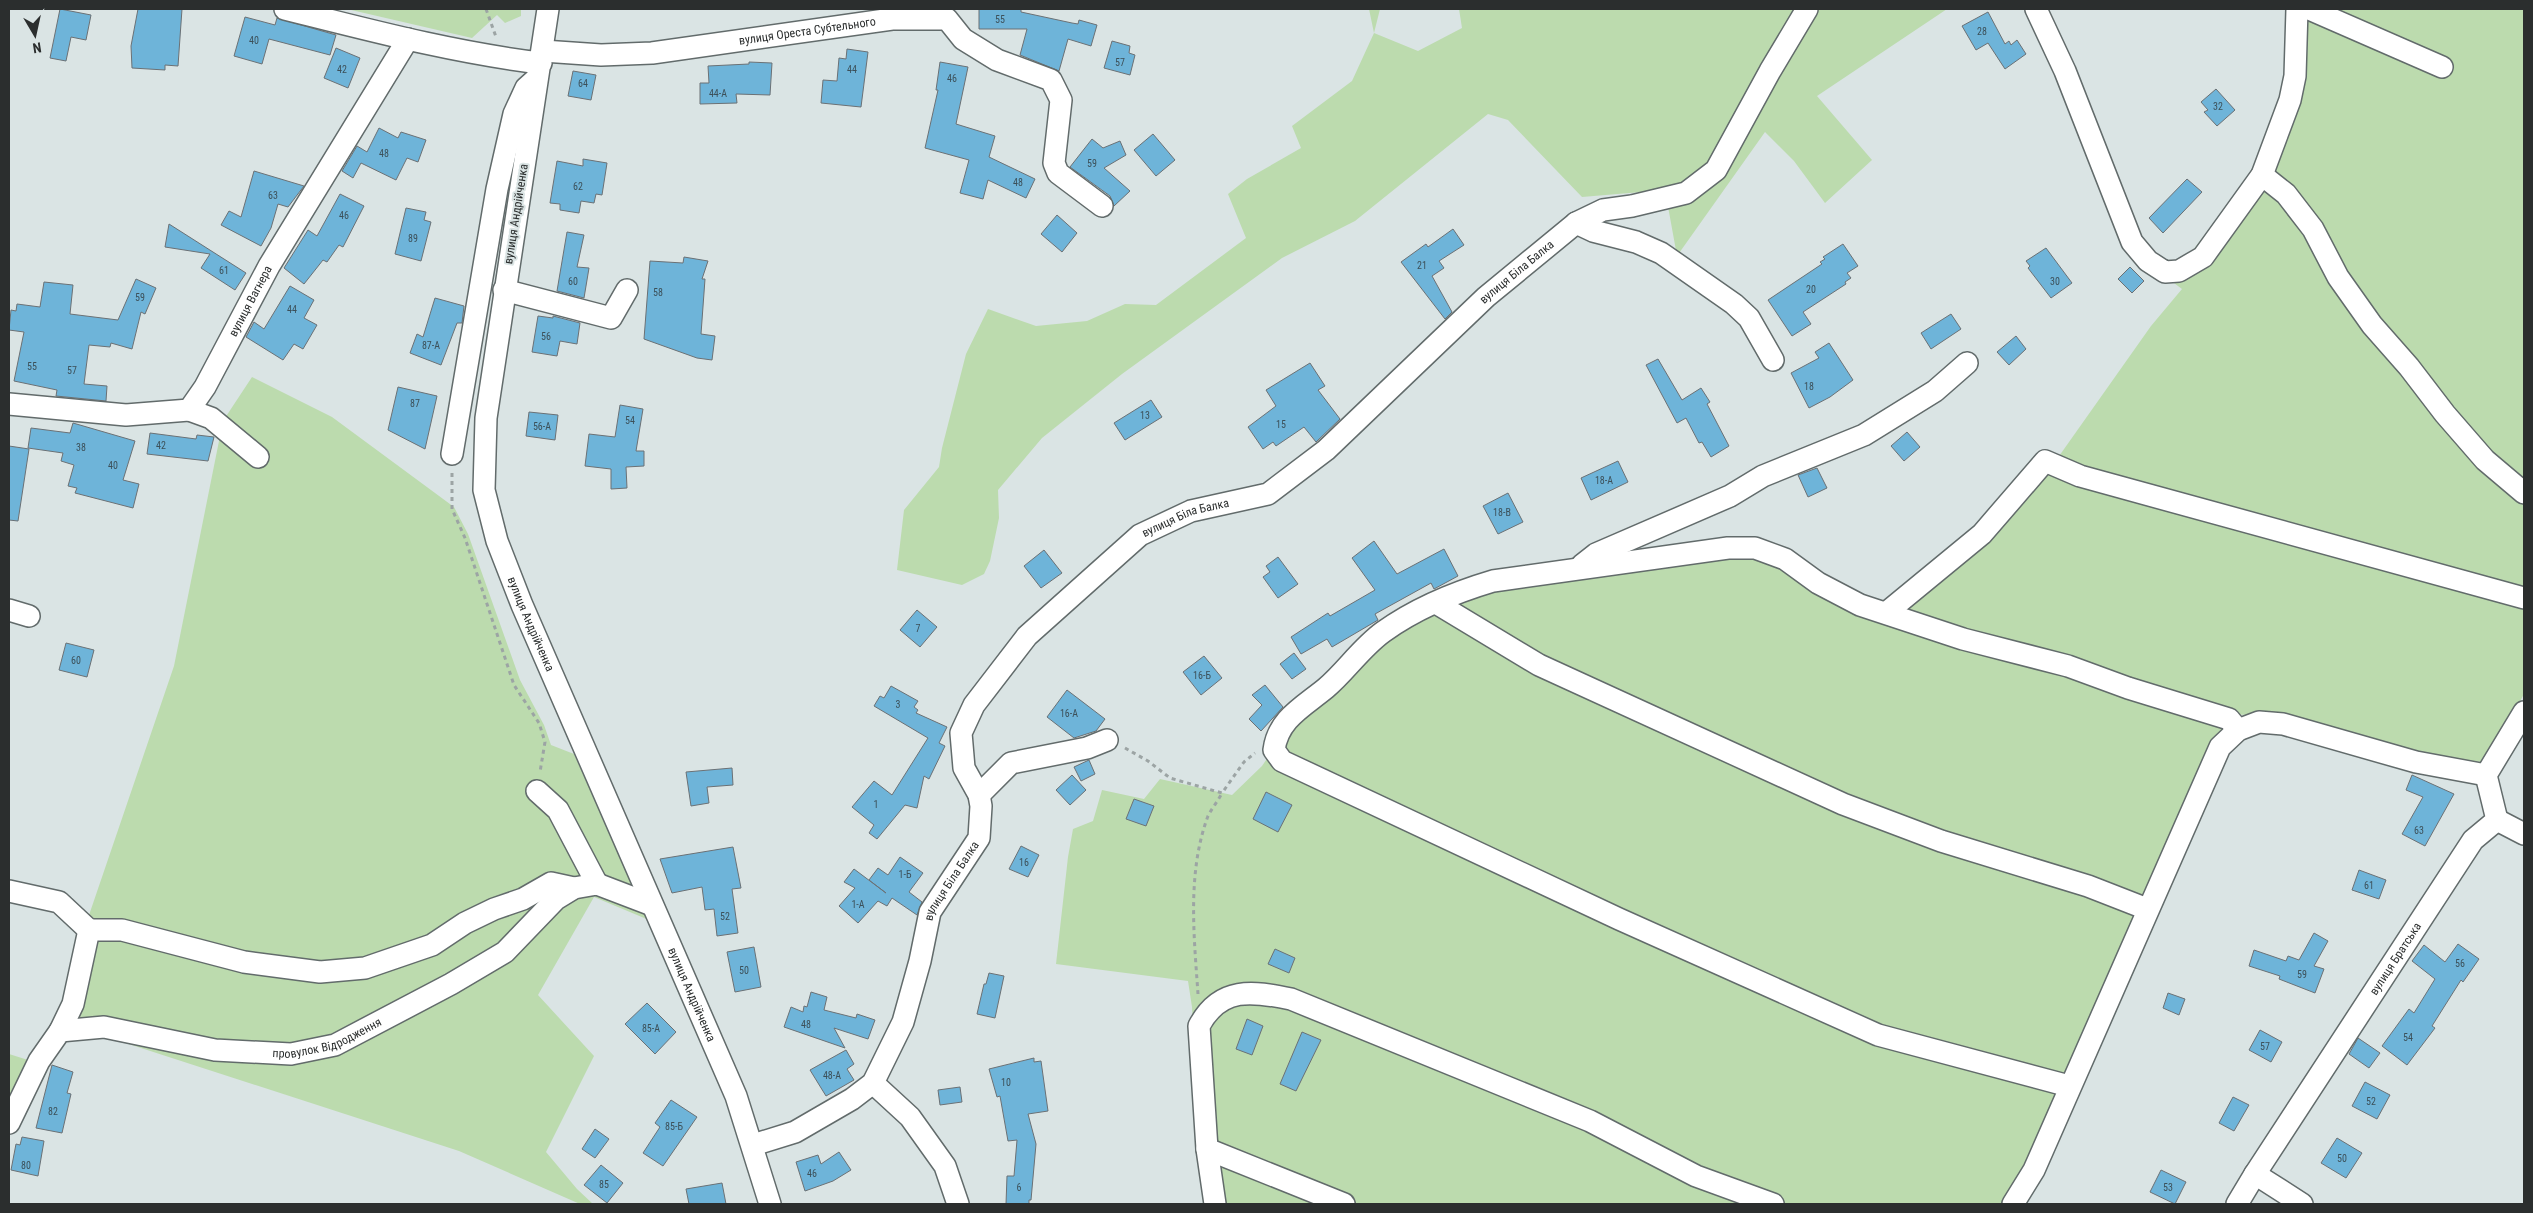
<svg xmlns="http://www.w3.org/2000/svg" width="2533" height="1213" viewBox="0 0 2533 1213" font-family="'Roboto Condensed',sans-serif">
<rect width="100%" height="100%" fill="#dae4e4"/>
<g fill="#bcdbae">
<polygon points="347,9 521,9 521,16 505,23 497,15 472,38"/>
<polygon points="1369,9 1380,9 1374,33 1418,51 1462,28 1459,9 1947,9 1817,96 1872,160 1825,203 1794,161 1765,132 1677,256 1665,190 1582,197 1508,120 1488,114 1355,221 1282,258 1122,374 1042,438 998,490 999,518 990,561 984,574 962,585 897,570 904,510 939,467 942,448 966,354 988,309 1036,326 1087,321 1125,304 1156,305 1246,238 1228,194 1247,179 1301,148 1292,126 1352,81 1374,33"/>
<polygon points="2285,9 2524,9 2524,694 2487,762 2448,761 2288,717 2228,714 2028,1168 2006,1204 1209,1204 1200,1153 1192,1007 1188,981 1056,964 1068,857 1073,829 1093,821 1102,790 1144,799 1160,779 1232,795 1262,766 1283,735 1392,633 1475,591 1757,552 1887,617 2057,459 2151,326 2182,289 2170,280 2250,176 2278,125 2287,61"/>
<polygon points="252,377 332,417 454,507 468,534 520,680 544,725 551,745 574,754 649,920 594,897 538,995 594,1056 546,1152 577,1189 593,1204 580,1204 459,1151 70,1025 87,921 174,666 223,421"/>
<polygon points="9,1054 28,1060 9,1108"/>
</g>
<g fill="#6eb4d9" stroke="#6b7175">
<polygon points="60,9 91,15 86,40 71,37 66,61 50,58"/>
<polygon points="138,9 182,9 178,66 165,65 165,70 132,68 131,46"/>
<polygon points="979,9 1021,9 1021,12 1072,23 1078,24 1079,20 1097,25 1091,46 1068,39 1059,71 1020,55 1027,29 979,29"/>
<polygon points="1988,12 2005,44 2009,41 2011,45 2017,40 2026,54 2005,69 1988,43 1976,50 1962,26"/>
<polygon points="245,17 275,25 277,18 336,35 330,55 269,39 262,64 234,56"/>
<polygon points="1112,41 1130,46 1129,53 1135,55 1130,75 1104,68"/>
<polygon points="336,48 360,58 348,88 324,78"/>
<polygon points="847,49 868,52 861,107 821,103 823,80 837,81 839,58 846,59"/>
<polygon points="749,62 772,63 770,95 736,94 737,103 700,104 700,83 709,83 708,66 749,64"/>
<polygon points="940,62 968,67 956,124 995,136 989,157 1035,179 1026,198 988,180 983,199 960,193 969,160 925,148 938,90 936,90"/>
<polygon points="573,71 596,75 591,100 568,96"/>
<polygon points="2216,89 2235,110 2217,126 2204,112 2208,110 2201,102"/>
<polygon points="379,128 398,138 401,132 426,140 418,162 407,158 396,180 361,163 353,178 342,171 357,146 367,152"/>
<polygon points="1153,134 1175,160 1156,176 1134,150"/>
<polygon points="1092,139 1103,148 1120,141 1126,155 1104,168 1130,191 1114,206 1110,196 1070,167"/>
<polygon points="583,159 607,163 602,195 596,194 594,203 581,201 579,213 560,210 560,204 550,203 557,161 583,166"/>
<polygon points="254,171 304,186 288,207 278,204 271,228 261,246 221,225 229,211 241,217"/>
<polygon points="2187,179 2202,192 2163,233 2149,218"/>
<polygon points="340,194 364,206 343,247 339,245 327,262 323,260 304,284 284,268 308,230 317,236"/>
<polygon points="406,208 426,212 424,220 431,222 421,261 395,254"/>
<polygon points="1057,215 1077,233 1062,252 1041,234"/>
<polygon points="169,224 246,273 235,290 201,268 210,254 165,247"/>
<polygon points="1453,229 1464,245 1439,261 1444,268 1432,276 1452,312 1445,319 1401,262 1426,244 1428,247"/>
<polygon points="567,232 584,235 577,267 589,268 584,298 557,291"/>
<polygon points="1843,244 1858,266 1847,273 1851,278 1845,282 1846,284 1803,312 1811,324 1792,336 1768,300 1822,264 1820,262 1825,259 1823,257"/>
<polygon points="2046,248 2072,283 2051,298 2028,268 2030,266 2026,261"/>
<polygon points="684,257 708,261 702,279 705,279 701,334 715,336 712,360 697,358 644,339 650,261 683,263"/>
<polygon points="2130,267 2144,281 2132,293 2118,279"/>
<polygon points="136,279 156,288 145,314 141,312 132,349 111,343 110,347 89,345 84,384 107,386 106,401 56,396 57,390 14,381 24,332 9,330 11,310 16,311 17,304 40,307 44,282 73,285 70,314 118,320"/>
<polygon points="290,286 314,300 304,318 317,325 303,349 294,344 283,360 246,337 254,322 264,329"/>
<polygon points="435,298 464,306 462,323 457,323 441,365 410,353 417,334 423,337"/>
<polygon points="1951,314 1961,329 1931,349 1921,333"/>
<polygon points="538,316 553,318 553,316 580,323 577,344 560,341 557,356 532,352"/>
<polygon points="2016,336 2026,349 2009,365 1997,352"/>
<polygon points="1829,343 1853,380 1830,397 1809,408 1791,373 1819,358 1815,352"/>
<polygon points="1658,359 1682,400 1701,388 1710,402 1707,404 1729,446 1711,457 1702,442 1699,443 1686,418 1677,423 1646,365"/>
<polygon points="1310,363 1325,386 1318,390 1340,419 1316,442 1304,427 1276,446 1273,442 1263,449 1248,427 1276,406 1266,390"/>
<polygon points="398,387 437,396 425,449 388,430"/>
<polygon points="1151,400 1162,417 1125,440 1114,423"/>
<polygon points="620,405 643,409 636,451 644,451 644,466 626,467 627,488 611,489 611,469 585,466 589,434 615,437"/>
<polygon points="529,412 558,415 555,440 526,436"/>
<polygon points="73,423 135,441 123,480 139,484 133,508 75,493 77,488 68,486 74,465 61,461 63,453 28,448 31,428 70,433"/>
<polygon points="1907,432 1920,447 1904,461 1891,446"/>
<polygon points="150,433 196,439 197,435 214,437 208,461 147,454"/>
<polygon points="9,446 29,449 18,521 9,520"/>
<polygon points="1618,461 1628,482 1591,500 1581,478"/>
<polygon points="1817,468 1827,488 1808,497 1798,475"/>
<polygon points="1508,493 1523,522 1498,534 1483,506"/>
<polygon points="1374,541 1397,574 1444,549 1458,576 1434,589 1431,583 1375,614 1378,620 1332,647 1327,639 1301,654 1291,637 1328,613 1330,616 1375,590 1352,558"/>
<polygon points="1044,550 1062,573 1041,588 1024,566"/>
<polygon points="1278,557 1298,584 1278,598 1263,577 1270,572 1266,566"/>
<polygon points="917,610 937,627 920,647 900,630"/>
<polygon points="66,643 94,650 87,677 59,670"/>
<polygon points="1294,653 1306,669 1292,679 1280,664"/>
<polygon points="1204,656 1222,678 1201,695 1183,672"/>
<polygon points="1265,685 1283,707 1261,731 1249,719 1262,705 1252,695"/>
<polygon points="891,686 918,701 914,707 918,710 916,713 947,727 939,743 945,746 929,779 924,776 917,808 905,805 877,839 869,833 874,825 852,807 874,781 892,795 928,738 874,706 880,696 884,698"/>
<polygon points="1067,690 1105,719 1096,731 1074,738 1047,717"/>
<polygon points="1089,760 1095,774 1081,781 1074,767"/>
<polygon points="732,768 733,785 707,787 709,803 691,806 686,772"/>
<polygon points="1072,775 1086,790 1070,805 1056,790"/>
<polygon points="2412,775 2454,794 2425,846 2402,834 2423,797 2406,790"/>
<polygon points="1266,792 1292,805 1278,832 1253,819"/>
<polygon points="1134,799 1154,806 1146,826 1126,819"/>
<polygon points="1021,846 1039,855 1028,877 1009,869"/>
<polygon points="733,847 741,888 732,889 738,933 717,936 714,909 705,910 702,887 672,893 660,859"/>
<polygon points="900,857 923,873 909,892 922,902 917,915 892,898 887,906 878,901 858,923 839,906 855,888 844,882 854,869 886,893 869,880 878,868 888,875"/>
<polygon points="2359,870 2386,880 2379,899 2352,890"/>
<polygon points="2314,933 2328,941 2314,966 2324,969 2315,993 2279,979 2280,976 2249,966 2254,950 2286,961 2288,956 2299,960"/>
<polygon points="2458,944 2479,959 2463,982 2461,980 2432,1026 2435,1028 2407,1065 2382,1046 2409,1009 2414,1013 2435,979 2412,961 2424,945 2445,962"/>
<polygon points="754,947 761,987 735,992 727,952"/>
<polygon points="1275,949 1295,958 1289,973 1268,964"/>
<polygon points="989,973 1004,976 995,1018 977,1014 984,984 986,984"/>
<polygon points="811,992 827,997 824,1010 856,1018 857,1014 875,1020 868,1039 834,1028 845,1048 784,1027 791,1007 803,1012 804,1006 807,1007"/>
<polygon points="2168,993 2185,999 2179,1015 2163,1008"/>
<polygon points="647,1003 676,1032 655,1054 625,1024"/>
<polygon points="1247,1019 1263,1026 1252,1055 1236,1049"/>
<polygon points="2260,1030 2282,1042 2271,1062 2249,1050"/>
<polygon points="1302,1032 1321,1040 1296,1091 1280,1084"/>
<polygon points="2358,1038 2380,1053 2369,1068 2349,1054"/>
<polygon points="846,1050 854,1064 847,1069 854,1080 826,1096 810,1070"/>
<polygon points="1034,1058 1034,1062 1041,1061 1048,1111 1028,1114 1036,1144 1031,1200 1029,1200 1029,1204 1006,1204 1007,1176 1014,1176 1017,1140 1008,1141 1000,1096 997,1097 989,1069"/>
<polygon points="52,1065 73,1072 67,1093 71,1094 62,1133 36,1128"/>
<polygon points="2365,1082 2390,1095 2377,1119 2352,1106"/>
<polygon points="960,1087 962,1102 940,1105 938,1090"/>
<polygon points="2233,1097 2249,1105 2234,1131 2219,1123"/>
<polygon points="671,1100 697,1117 663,1166 643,1153 660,1127 655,1123"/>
<polygon points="595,1129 609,1139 595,1158 582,1149"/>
<polygon points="22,1137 44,1141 38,1176 11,1170 16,1144 20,1145"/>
<polygon points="2337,1138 2362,1153 2346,1178 2321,1163"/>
<polygon points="839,1152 851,1170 833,1181 805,1191 796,1162 818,1155 821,1164"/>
<polygon points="601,1165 623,1183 607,1203 584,1185"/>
<polygon points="2161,1170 2186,1182 2175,1204 2150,1192"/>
<polygon points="722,1183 726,1204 689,1204 686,1189"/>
</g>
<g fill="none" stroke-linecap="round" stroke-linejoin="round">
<defs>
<g id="minor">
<path d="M285,9C369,30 455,53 541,63"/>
<path id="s1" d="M548,9L486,418L484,490L497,541L522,605L736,1096L770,1204"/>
<polyline points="2036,9 2065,71 2132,242 2148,261 2165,272 2179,271 2203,257 2262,175 2290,100 2295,76 2297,9"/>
<polyline points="2309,9 2442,67"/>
<path id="s2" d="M543,51L601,55L652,53L892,19H947L963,39L997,60L1051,80L1061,100L1054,163L1058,173L1102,206"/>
<polyline points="2262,175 2286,194 2313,229 2338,277 2372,325 2409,367 2445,414 2485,460 2524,493"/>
<polyline points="1576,223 1593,231 1636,242 1661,253 1734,304 1749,318 1773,360"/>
<polyline points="504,290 611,318 627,290"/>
<path id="s3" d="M9,404L126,415L189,410L205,387L269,266L408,39"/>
<polyline points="189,410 211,418 258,457"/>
<polyline points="452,454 497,189 514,114 526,88 536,79"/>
<polyline points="1582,565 1596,554 1730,496 1763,476 1864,435 1935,391 1967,363"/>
<polyline points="1436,603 1539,665 1843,804 1941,841 2088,886 2147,909"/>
<polyline points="9,610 29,616"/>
<polyline points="1886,613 1982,534 2045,461 2080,476 2524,598"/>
<polyline points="537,791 558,810 597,884"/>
<polyline points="979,795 1011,763 1087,748 1107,740"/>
<polyline points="2497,820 2524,834"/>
<polyline points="9,891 59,902 89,930"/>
<polyline points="60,1031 73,1004 89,930 122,930 244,962 320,972 365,968 432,945 465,923 494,909 523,899 551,883 574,888"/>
<polyline points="873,1083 910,1117 945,1166 958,1204"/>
<path d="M2069,1086L1878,1035L1619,919L1282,761L1274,750C1278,719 1303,707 1326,688C1346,671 1361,648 1383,632C1415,609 1456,592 1493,581L1728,548H1755L1785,559L1818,583L1860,605L1963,639L2068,666L2128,688L2229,719L2238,730"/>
<path id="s4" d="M9,1123L39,1061L60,1031L104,1027L215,1050L291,1054L335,1045L451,984L505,952L556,899L574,888L597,884L652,905"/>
<path id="s5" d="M753,1145L795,1132L852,1099L873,1083L903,1022L920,961L930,912L979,838L981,806L979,795L964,768L961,733L974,705L1027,636L1140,535L1191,511L1268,494L1326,450L1486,297L1576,223L1603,210L1632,206L1686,193L1716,170L1770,71L1807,9"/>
<polyline points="1207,1149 1344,1204"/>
<polyline points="2255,1174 2302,1204"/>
<path d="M1215,1204L1207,1149L1199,1026C1220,986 1253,991 1291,999L1590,1121L1696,1176L1773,1204"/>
<polyline points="2013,1204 2034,1170 2220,747 2238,730 2259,722 2283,724 2416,762 2486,775"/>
<path id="s6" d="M2237,1204L2255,1174L2473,840L2497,820L2486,775L2524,712"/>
</g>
</defs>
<use href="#minor" stroke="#626b6b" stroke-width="24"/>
<g stroke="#9ca4a4" stroke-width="3" stroke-dasharray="4 4" stroke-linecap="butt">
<polyline points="486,9 496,37"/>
<polyline points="452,473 452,509 465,538 514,685 539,723 545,742 540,772"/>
<polyline points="1125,748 1148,761 1170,778 1222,793 1244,762 1255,753"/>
<path d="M1198,994C1194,936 1187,872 1208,816C1212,808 1218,801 1222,793"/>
</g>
<use href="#minor" stroke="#fff" stroke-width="21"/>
</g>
<g text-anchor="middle" stroke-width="4" stroke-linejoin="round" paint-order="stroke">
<g font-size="10" fill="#3c5059">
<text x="1000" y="23">55</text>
<text x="1982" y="35">28</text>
<text x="254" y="44">40</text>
<text x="1120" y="66">57</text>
<text x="342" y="73">42</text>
<text x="852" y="73">44</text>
<text x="952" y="82">46</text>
<text x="583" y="87">64</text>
<text x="718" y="97">44-А</text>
<text x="2218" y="110">32</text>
<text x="384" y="157">48</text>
<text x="1092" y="167">59</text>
<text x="1018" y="186">48</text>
<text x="578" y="190">62</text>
<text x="273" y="199">63</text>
<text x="344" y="219">46</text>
<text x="413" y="242">89</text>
<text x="1422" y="269">21</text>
<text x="224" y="274">61</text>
<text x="573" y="285">60</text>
<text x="2055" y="285">30</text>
<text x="1811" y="293">20</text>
<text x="658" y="296">58</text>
<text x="140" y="301">59</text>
<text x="292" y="313">44</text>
<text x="546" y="340">56</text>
<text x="431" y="349">87-А</text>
<text x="32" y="370">55</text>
<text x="72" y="374">57</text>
<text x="1809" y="390">18</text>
<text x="415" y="407">87</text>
<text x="1145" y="419">13</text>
<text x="630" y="424">54</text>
<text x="1281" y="428">15</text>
<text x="542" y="430">56-А</text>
<text x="161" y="449">42</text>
<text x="81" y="451">38</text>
<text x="113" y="469">40</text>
<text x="1604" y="484">18-А</text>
<text x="1502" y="516">18-В</text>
<text x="918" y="632">7</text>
<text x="76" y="664">60</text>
<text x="1202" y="679">16-Б</text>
<text x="898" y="708">3</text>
<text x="1069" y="717">16-А</text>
<text x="876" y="808">1</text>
<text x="2419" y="834">63</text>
<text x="1024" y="866">16</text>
<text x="905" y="878">1-Б</text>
<text x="2369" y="889">61</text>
<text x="858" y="908">1-А</text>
<text x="725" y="920">52</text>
<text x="2460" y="967">56</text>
<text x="744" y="974">50</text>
<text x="2302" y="978">59</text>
<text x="806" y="1028">48</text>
<text x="651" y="1032">85-А</text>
<text x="2408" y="1041">54</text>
<text x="2265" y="1050">57</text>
<text x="832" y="1079">48-А</text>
<text x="1006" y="1086">10</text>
<text x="2371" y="1105">52</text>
<text x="53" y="1115">82</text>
<text x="674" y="1130">85-Б</text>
<text x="2342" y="1162">50</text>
<text x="26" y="1169">80</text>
<text x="812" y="1177">46</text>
<text x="604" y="1188">85</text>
<text x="1019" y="1191">6</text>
<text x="2168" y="1191">53</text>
</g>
<g font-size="12" fill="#2b2e2e" stroke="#dae4e4">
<text dy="4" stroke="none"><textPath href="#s2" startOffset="266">вулиця Ореста Субтельного</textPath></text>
<text transform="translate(516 214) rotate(-81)" y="4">вулиця Андрійченка</text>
<text dy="4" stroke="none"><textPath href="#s5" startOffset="1254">вулиця Біла Балка</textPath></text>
<text dy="4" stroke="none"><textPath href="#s3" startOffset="306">вулиця Вагнера</textPath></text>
<text dy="4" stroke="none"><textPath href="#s5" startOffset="834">вулиця Біла Балка</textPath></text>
<text dy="4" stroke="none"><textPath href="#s1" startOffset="628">вулиця Андрійченка</textPath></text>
<text dy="4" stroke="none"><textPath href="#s5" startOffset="355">вулиця Біла Балка</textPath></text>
<text dy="4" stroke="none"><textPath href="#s6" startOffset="292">вулиця Братська</textPath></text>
<text dy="4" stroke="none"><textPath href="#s1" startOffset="1032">вулиця Андрійченка</textPath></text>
<text dy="4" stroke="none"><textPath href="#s4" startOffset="378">провулок Відродження</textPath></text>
</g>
</g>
<rect width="2533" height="1213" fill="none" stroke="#2b2e2e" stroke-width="20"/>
<g transform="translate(35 35) rotate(171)" stroke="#dae4e4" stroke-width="4" paint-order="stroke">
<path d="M0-4L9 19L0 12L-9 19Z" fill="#2b2e2e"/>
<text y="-8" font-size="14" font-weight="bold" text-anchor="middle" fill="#2b2e2e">N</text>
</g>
</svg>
